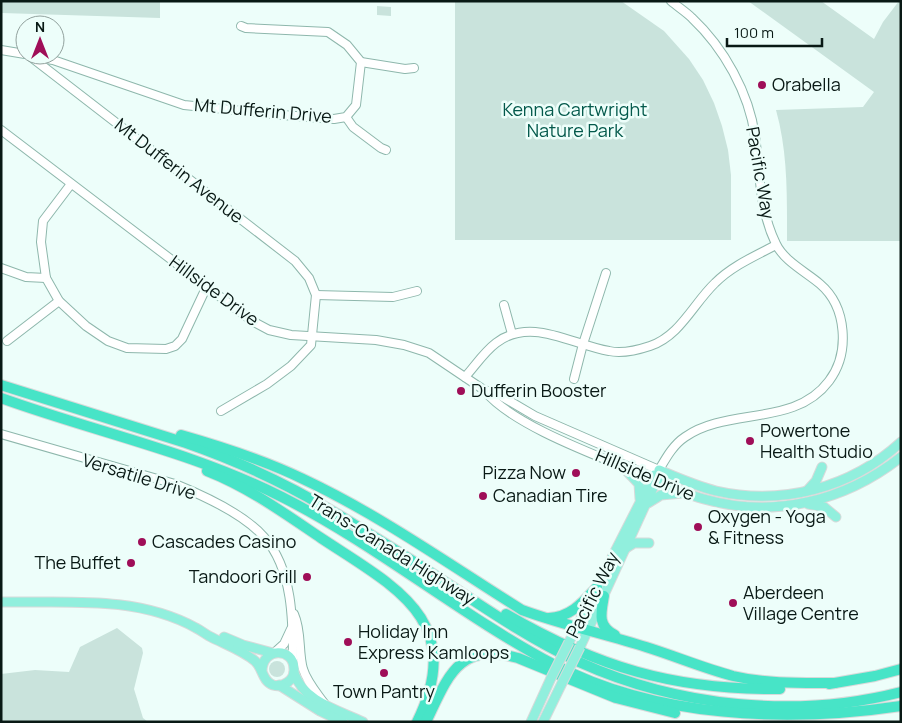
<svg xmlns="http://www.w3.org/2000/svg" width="902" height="723" viewBox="0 0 902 723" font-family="Manrope,sans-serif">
<rect width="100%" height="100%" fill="#edfefa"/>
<g fill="#c9e3dc">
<polygon points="2,1 160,1 160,18 2,13"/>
<polygon points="455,1 621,1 664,31 689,59 703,80 714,103 722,126 728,150 731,175 731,240 455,240"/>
<path d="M748,1H821L874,39L883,22L899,1H901V241H787C787,196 788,153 776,110L863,107L874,92Z"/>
<polygon points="377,6 391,7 391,16 377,15"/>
<polygon points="117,628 142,648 143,653 134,689 143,718 148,722 1,722 1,674 35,670 69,672 80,647"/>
<circle cx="277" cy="669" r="8"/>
</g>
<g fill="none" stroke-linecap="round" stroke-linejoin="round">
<defs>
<g id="minor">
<polyline points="1,50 25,54"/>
<polyline points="31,57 295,261 309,278 316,295 311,345 291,366 267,384 221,411"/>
<polyline points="33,57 53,60 184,105 282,115 334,119 346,117 356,105 361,62 347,45 328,32 246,28 241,26"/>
<polyline points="361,62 405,69 414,68"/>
<polyline points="346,117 353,127 381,148 386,150"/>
<path d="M1,130L252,321L269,330L291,335L376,340L404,345L429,353L484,390L496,393L535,416L659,470C666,458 673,445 685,437C728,407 795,427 829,381C850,353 847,307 820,284C806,272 784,261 776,244C759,209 760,173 755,136C749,93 724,48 692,18C686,12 678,7 671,1"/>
<polyline points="71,184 43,221 41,242 46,278 59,301 86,326 108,341 127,348 166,349 175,346 182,339 206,288"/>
<polyline points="1,268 26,277 46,278"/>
<polyline points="316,295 393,297 417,291"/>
<polyline points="504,305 512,334"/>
<polyline points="7,341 59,301"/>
<path d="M465,377C475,366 484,352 496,343C531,316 572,345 609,351C622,354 638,350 650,346C680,336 693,304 715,283C732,266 755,256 776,245"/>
<polyline points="574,379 583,344 606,273"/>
<path d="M484,390C513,427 607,459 651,478"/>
<path d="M1,434L175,484C202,495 244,514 264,537C293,569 293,622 293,662"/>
<path d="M294,614C302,632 298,651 303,669C307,682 316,692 324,703"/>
<polyline points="274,653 284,644 291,629"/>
</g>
<g id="major">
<polyline points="622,466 639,484 640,499"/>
<path d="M659,470C678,478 696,486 716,491C782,506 851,488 901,442"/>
<path d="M651,478C668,486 686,494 704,499C774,519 845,501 901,457"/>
<polyline points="807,491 816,481 822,467"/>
<polyline points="648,503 661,495 683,493"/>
<polyline points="808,504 824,507 836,517"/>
<polyline points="626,548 634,543 649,543"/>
<path d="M1,602C66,603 137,595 196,628C200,630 204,633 209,636C224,644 242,650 255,661C263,668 262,681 273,685C283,688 295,680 294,669C294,647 262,647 262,671"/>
<polyline points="224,637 243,645 273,653"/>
<polyline points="569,642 654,475"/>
<polyline points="580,647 658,477"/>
<path d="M294,673C304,702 338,710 363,722"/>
<polyline points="279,685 320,711 343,722"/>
<polyline points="531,722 551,678"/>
<polyline points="543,722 562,683"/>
</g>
<g id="highway">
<path d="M1,385L186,443C238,461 289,485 337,514C367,532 397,551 427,570C476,602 525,637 579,662C678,707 796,719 901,692"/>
<path d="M1,398C95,432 193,452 282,497C377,545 459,614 553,664C656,718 787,723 901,706"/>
<path d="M181,435C223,447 264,460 303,479C380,515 450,565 522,610C563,625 605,634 646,647C675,656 703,668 733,676C767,684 801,683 835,683"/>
<path d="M207,471C248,487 284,513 321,538C395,587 467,620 417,722"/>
<path d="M604,596C601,613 597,626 615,635"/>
<path d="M506,614C597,667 673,690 780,689"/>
<path d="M549,618C571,617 583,602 597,587"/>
<polyline points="829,684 875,676 901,669"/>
<path d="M426,722C448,677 458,641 518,658L616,698L675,713"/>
</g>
</defs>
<use href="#minor" stroke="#8eb7ac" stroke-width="10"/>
<use href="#major" stroke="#d8dada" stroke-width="11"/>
<use href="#highway" stroke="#d8dada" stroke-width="12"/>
<use href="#minor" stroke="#fff" stroke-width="8"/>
<use href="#major" stroke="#91efdd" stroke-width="9"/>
<use href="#highway" stroke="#47e4c7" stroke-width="10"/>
<defs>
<g id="major-bridge">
<polyline points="551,678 569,642"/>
<polyline points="562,683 580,647"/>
</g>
</defs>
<use href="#major-bridge" stroke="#d8dada" stroke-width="11" stroke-linecap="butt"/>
<use href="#major-bridge" stroke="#91efdd" stroke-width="9"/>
</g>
<g fill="#9f0e58" stroke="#edfefa" stroke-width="2">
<circle cx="762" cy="85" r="5"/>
<circle cx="461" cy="391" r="5"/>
<circle cx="750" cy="441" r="5"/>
<circle cx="576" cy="473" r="5"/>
<circle cx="483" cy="496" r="5"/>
<circle cx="698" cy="527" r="5"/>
<circle cx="142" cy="542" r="5"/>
<circle cx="131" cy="563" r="5"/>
<circle cx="307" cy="577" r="5"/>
<circle cx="733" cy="603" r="5"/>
<circle cx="348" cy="642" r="5"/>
<circle cx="384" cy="673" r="5"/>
</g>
<g text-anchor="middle" stroke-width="5" stroke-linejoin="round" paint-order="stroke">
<g font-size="18" fill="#091915" stroke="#edfefa" text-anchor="start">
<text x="772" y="91">Orabella</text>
<text x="471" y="397">Dufferin Booster</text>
<text x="760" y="437">Powertone<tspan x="760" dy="21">Health Studio</tspan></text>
<text x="566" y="479" text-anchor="end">Pizza Now</text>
<text x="493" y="502">Canadian Tire</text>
<text x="708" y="523">Oxygen - Yoga<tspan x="708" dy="21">&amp; Fitness</tspan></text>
<text x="152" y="548">Cascades Casino</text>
<text x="121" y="569" text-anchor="end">The Buffet</text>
<text x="297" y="583" text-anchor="end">Tandoori Grill</text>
<text x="743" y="599">Aberdeen<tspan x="743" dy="21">Village Centre</tspan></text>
<text x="358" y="638">Holiday Inn<tspan x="358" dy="21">Express Kamloops</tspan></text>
<text x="384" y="698" text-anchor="middle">Town Pantry</text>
</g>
<g font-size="18" fill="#03594b" stroke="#edfefa">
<text x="575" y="116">Kenna Cartwright<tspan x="575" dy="21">Nature Park</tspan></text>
</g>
<g font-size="18" fill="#091915" stroke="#edfefa">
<text transform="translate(263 111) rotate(5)" y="6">Mt Dufferin Drive</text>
<text transform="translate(179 171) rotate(38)" y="6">Mt Dufferin Avenue</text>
<text transform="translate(760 173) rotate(80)" y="6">Pacific Way</text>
<text transform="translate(214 291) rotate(36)" y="6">Hillside Drive</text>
<text transform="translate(645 475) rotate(23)" y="6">Hillside Drive</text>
<text transform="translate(139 477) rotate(17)" y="6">Versatile Drive</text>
<text transform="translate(392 550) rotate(32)" y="6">Trans-Canada Highway</text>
<text transform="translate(593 595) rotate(-63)" y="6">Pacific Way</text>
</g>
</g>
<rect width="902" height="723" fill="none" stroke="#091915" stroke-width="5"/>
<g transform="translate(40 40)"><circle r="24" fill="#edfefa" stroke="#92a29e"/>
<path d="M0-4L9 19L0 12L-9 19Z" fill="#9f0e58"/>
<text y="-8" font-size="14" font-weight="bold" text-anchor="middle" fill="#091915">N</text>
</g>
<path d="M727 38v8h95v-8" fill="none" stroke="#091915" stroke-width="2.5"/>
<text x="734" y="38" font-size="15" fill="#091915" stroke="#edfefa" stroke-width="4" paint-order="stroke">100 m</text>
</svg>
